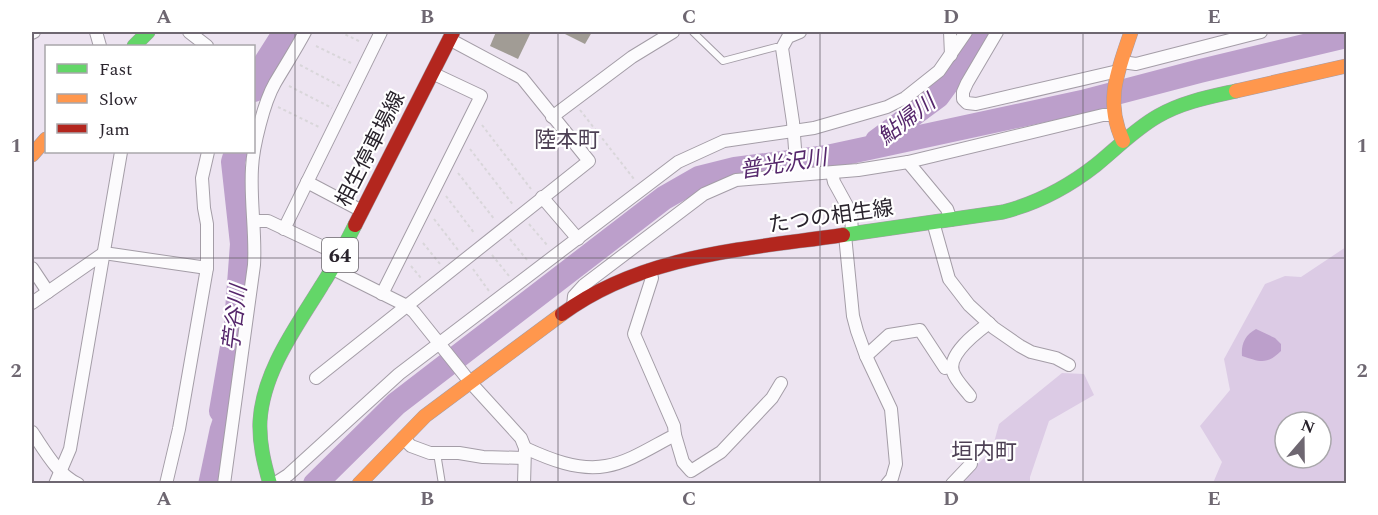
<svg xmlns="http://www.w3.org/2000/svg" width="1378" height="515" viewBox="0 0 1378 515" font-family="Spectral,'Noto Sans JP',serif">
<rect width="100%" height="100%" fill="#ede4f1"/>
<g fill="#dccbe5" fill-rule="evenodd">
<path d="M1346,247V483H1213L1222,462L1200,426L1230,390L1224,359L1265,284L1285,276L1301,277ZM1285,422H1321V458H1285Z"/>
<polygon points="1062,373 1084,374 1094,395 1049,421 1030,477 1030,483 962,484 964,478 992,450 999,424"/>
</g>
<g fill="#bc9fcb">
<path d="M1256,329L1275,338L1281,344V351C1267,365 1260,362 1242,356C1241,344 1245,335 1256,329Z"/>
<polygon points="236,350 231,401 218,483 198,484 210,427"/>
</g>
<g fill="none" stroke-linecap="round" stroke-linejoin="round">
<g stroke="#bc9fcb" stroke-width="24">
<polyline points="254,90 264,65 285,32"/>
<polyline points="877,141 938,96 962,63 979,32"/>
<polyline points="221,411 236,324 242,244 233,162 236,152"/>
<polyline points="315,484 396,404 664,198 699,178 735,169 827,157 1082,102 1200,71 1346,36"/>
</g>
</g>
<g fill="#a19c95">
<polygon points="496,32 531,32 518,59 490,46"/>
<polygon points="561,32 592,32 585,44"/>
</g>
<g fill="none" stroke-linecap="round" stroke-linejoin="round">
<defs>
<g id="lane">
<polyline points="693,32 723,61 776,47 782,48"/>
<polyline points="437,453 442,484"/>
</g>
<g id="street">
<polyline points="96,32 100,46"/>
<polyline points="189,32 207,46"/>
<polyline points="950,32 951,55"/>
<polyline points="997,32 967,83 963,92 963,99 967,103 976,104 1118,71"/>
<polyline points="32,33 34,32"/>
<polyline points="1122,62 1136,64 1261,32"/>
<polyline points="552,117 632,57 673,32"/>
<polyline points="908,162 947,209 951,220"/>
<polyline points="832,173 834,182 851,213 852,234"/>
<polyline points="797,175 793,122 782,48 788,37 800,32"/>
<polyline points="307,182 362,211"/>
<polyline points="542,197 578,239"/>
<polyline points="255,221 268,221 340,255"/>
<polyline points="933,222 949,279 969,305 994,328 1020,346 1031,352 1056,358 1069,365"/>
<polyline points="284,229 381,32"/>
<polyline points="845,235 853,316 857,331 866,356 891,409 896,464 892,478 887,484"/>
<polyline points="32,268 48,292"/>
<polyline points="333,269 407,306 414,312 470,382 521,438 525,448 524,484"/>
<polyline points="382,294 481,96 432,73"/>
<polyline points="32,303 104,253 207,268"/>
<polyline points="573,306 574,296 584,285 704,194 736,180 858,170 908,162 1103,115 1112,115"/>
<polyline points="866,356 889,335 920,330 945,368"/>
<polyline points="316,378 589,161 522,78 449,39"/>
<path d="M970,396C965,389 956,381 953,372C947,354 977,332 989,323"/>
<path d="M32,432C45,451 57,474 78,484"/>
<polyline points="675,435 683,462 691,471 721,452 772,398 781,383"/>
<polyline points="403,438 411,446 430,453 459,453 483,457 524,458"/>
<path d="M525,448C549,459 578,471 606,466C630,462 653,446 675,435L674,426L634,334L652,278L649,270"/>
<polyline points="55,484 70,449 121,152"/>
<polyline points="166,484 179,429 207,268 207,224 204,208 202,178 208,152"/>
<path d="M224,484L254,265C256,233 250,201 252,168C253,146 264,102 275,83C285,66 296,49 305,32"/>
<polyline points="274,484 288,475 399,374 678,162 724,141 814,128 887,107 905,98 939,71 966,32"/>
<polyline points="952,484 971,464"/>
</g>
<g id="fast">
<polyline points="134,46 148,32"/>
<path d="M843,235L1003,212C1038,203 1068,187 1096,165C1117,148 1135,129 1158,116C1182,102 1209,97 1236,91"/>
<path d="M270,484C264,463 259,443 260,421C263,371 297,326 322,285C335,265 345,245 355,225"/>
</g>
<g id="slow">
<polyline points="1236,91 1346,66"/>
<path d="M1123,141C1104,101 1118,71 1131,32"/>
<polyline points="32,155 46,139"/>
<polyline points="359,484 425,416 562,314"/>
</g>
<g id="jam">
<polyline points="355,225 453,32"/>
<path d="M562,314C643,254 748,249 843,235"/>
</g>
</defs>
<use href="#lane" stroke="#a49da7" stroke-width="8"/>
<use href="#street" stroke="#a49da7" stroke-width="14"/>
<use href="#fast" stroke="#a49da7" stroke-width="15"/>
<use href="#slow" stroke="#a49da7" stroke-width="15"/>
<use href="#jam" stroke="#a49da7" stroke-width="15"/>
<g stroke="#d9d6da" stroke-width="2" stroke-dasharray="3 3" stroke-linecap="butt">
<polyline points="340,32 361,42"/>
<polyline points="316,46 351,63"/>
<polyline points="300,65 340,86"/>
<polyline points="289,86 332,108"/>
<polyline points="278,107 321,128"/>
<polyline points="580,110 634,179"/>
<polyline points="482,125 531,189"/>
<polyline points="470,149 514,206"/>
<polyline points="458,173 495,220"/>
<polyline points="446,196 475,234"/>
<polyline points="434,219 458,250"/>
<polyline points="529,224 547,245"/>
<polyline points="510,239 527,260"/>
<polyline points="423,243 440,264"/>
<polyline points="492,255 509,276"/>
<polyline points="411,266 421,278"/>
<polyline points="473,269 489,291"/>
</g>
<use href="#lane" stroke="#fcfbfd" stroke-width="6"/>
<use href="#street" stroke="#fcfbfd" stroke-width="12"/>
<use href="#fast" stroke="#63d668" stroke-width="14"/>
<use href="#slow" stroke="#ff974d" stroke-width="14"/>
<use href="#jam" stroke="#b3261e" stroke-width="14"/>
</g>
<path fill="none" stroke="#6e6771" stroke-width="1.5" stroke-opacity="0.55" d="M295,32V484M558,32V484M820,32V484M1083,32V484M32,258H1346"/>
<g text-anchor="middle" stroke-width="4.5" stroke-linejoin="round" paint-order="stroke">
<rect fill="#fff" stroke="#69656b" stroke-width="1.5" x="322" y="238" width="36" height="34" rx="4.5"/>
<g font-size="20" font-weight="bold" fill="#29232c">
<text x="340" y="262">64</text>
</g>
<g font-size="21" fill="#29232c" stroke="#fff">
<text transform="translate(370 149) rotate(-63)" y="7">相生停車場線</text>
<text transform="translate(831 216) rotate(-8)" y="7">たつの相生線</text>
</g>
<g font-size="22" font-style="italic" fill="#56276c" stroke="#fff">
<text transform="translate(906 119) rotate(-38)" y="8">鮎帰川</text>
<text transform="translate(783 163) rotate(-9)" y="8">普光沢川</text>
<text transform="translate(234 318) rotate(-83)" y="8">苧谷川</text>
</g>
<g font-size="22" fill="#4e4155" stroke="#fff">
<text x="567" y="147">陸本町</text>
<text x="984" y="459">垣内町</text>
</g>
</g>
<rect width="1378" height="515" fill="none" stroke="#ffffff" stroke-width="66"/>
<rect x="45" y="45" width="210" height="108" fill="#ffffff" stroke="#a9a7ab" stroke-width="1.5"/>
<rect x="57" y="64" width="30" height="9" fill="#63d668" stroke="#a9a7ab" stroke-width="1.5"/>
<text x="99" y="75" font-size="18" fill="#29232c">Fast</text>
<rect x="57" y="94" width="30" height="9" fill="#ff974d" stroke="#a9a7ab" stroke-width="1.5"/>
<text x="99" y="105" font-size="18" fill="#29232c">Slow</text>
<rect x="57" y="124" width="30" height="9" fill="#b3261e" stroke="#a9a7ab" stroke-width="1.5"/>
<text x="99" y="135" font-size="18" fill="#29232c">Jam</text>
<g transform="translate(1303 440) rotate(20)"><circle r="28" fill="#ffffff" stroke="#a9a7ab" stroke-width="1.5"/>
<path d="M0-4.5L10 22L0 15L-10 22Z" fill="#6e6771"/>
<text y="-9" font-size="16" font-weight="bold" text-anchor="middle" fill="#29232c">N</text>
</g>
<rect x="33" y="33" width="1312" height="449" fill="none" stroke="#6e6771" stroke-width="2"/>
<g font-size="20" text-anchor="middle" font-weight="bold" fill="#6e6771">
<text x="164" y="23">A</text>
<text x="427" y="23">B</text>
<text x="689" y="23">C</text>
<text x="951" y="23">D</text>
<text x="1214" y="23">E</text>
<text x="16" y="152">1</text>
<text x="1362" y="152">1</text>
<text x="16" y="377">2</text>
<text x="1362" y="377">2</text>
<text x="164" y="505">A</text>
<text x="427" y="505">B</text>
<text x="689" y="505">C</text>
<text x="951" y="505">D</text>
<text x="1214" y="505">E</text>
</g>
</svg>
